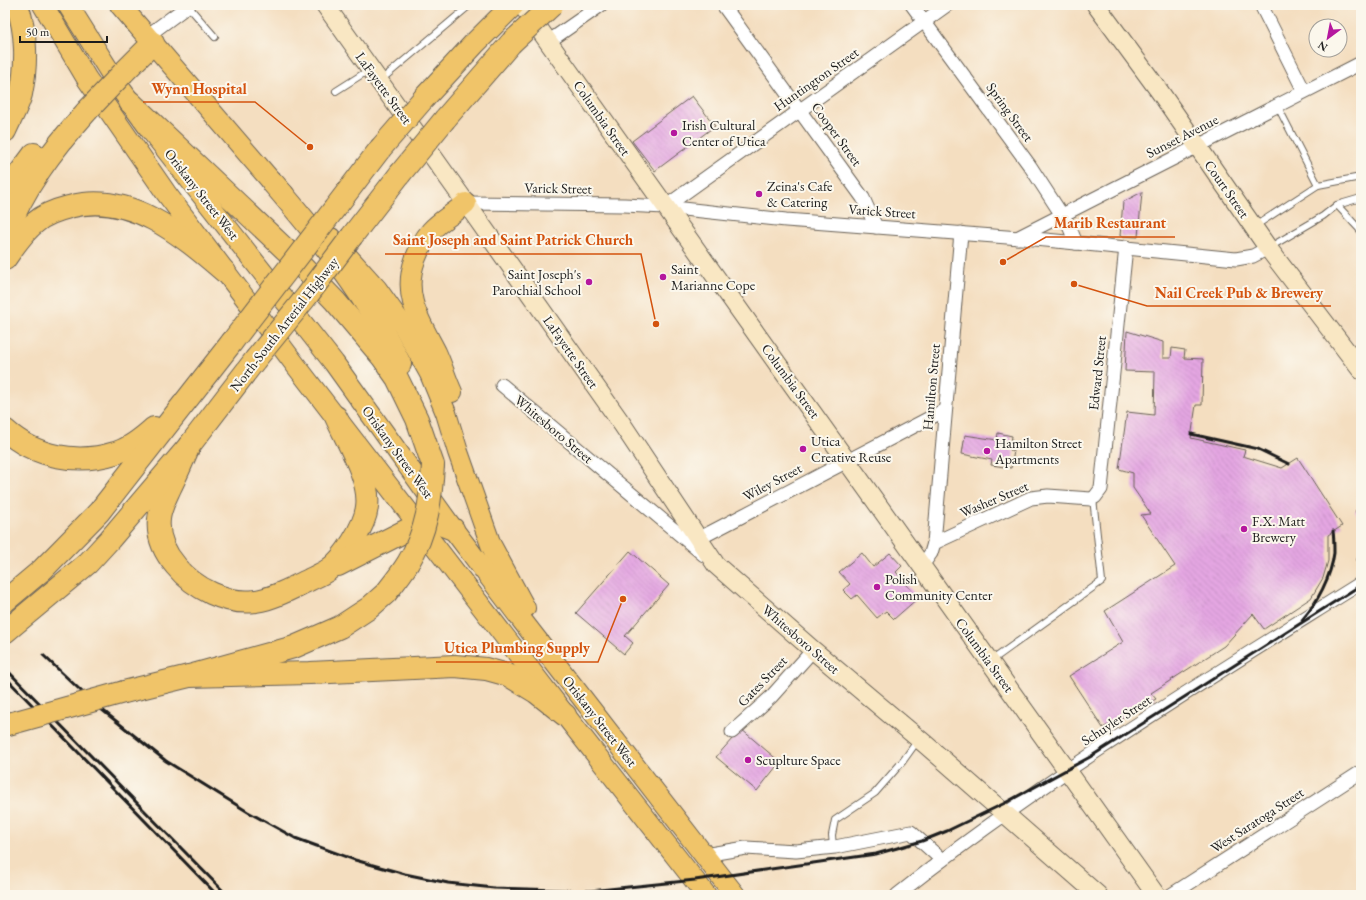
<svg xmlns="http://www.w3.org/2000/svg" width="1366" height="900" viewBox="0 0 1366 900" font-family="'EB Garamond',serif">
<defs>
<pattern id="building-back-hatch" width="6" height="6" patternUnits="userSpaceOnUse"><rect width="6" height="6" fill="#e4a6e2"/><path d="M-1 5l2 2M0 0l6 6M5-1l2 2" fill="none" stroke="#c38ec1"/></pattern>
</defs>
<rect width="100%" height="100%" fill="#fbf7ec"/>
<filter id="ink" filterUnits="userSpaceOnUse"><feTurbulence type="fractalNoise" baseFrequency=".025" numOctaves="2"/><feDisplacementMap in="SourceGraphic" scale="8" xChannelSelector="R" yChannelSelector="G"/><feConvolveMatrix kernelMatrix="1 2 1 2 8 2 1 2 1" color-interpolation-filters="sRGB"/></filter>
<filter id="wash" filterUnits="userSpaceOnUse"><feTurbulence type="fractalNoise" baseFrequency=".012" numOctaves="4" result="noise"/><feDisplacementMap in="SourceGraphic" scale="16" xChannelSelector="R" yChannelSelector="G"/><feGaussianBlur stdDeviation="0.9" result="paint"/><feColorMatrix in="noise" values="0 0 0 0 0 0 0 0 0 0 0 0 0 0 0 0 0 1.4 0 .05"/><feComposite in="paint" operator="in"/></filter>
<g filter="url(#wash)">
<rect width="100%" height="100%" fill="#f4dec0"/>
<g id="blocks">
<g fill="url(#building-back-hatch)">
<polygon points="692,96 715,126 655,171 632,141"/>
<polygon points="1142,192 1138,237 1120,236 1123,202"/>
<polygon points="1127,331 1163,342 1163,358 1171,358 1172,348 1185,350 1184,358 1203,359 1202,405 1196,405 1191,438 1245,450 1243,456 1282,468 1298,458 1342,526 1328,535 1328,561 1323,578 1311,598 1264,629 1253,614 1224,646 1151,693 1156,699 1103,728 1069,676 1123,642 1105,611 1175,566 1141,515 1151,514 1133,488 1133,473 1119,469 1127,412 1154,415 1155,372 1125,371"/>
<polygon points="998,433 1012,436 1010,450 1014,451 1011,468 991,465 992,460 962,454 965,435 997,440"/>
<polygon points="1361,506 1361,520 1355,511"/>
<polygon points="630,551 669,585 625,636 633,643 624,654 576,613"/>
<polygon points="862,553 873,567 890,553 902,566 896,572 918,598 894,619 886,611 877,618 857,595 852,599 843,590 850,584 839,572"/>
<polygon points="741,729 780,762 757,791 716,757"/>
</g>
</g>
</g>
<g filter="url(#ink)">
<use href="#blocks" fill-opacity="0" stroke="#686055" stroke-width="1"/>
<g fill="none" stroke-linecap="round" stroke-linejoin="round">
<defs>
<g id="lane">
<polyline points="188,6 215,37"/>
<polyline points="381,80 470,5"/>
<polyline points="336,91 369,70"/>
<polyline points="1277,105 1318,185"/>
<polyline points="1337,205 1361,231"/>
<polyline points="1255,226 1318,185 1361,177"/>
<polyline points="1270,247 1323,216 1337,205 1361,198"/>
<polyline points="1361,559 1360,560 1361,562"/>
<polyline points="991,661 1102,581 1093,498"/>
<polyline points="833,847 832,835 835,820 875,793 903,761 918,740"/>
</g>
<g id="street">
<polyline points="723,5 863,198 876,227"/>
<polyline points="912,5 1030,166 1069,226 1076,243"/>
<polyline points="1261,5 1304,91"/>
<polyline points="147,36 189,5"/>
<polyline points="548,42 601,5"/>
<polyline points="466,203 624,205 665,207 786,220 1046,240 1236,259 1253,256 1268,248"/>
<polyline points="665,207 947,5"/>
<polyline points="1017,238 1361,63"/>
<polyline points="502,385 704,555"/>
<polyline points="698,539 945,410"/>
<polyline points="934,543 1031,498 1048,496 1091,499 1095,497 1101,489 1126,247"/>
<polyline points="921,567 931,553 934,543 961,233"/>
<polyline points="732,732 771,697 813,650"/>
<polyline points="704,855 746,848 796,851 835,847 911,832 942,860"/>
<path d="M897,895C1043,779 1203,682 1361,583"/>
<polyline points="1171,895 1361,772"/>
</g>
<g id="secondary">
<polyline points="325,5 466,203 622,424 716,565 813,650 925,744 1098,895"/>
<polyline points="522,5 1156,895"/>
<polyline points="1096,5 1160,92 1268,248 1361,370"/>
</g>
<g id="primary">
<polyline points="43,5 87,79 166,193 297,367 565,715 706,895"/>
<polyline points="68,5 120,88 149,128 334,363 453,529 524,623 735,895"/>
<polyline points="120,5 273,183 284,194"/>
<polyline points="331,238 377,289 404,327 430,374 446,413 458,452 491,545 525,608"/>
<path d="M452,392C446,379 442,365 436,352C420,321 402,296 415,260C419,250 423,240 431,231C441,220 455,213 466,203"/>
</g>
<g id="highway">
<polyline points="123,73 153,43"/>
<polyline points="425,97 474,44 513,5"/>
<polyline points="130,102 286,250 335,301 383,358 397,378 417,419 433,465"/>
<polyline points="445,119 511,43"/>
<path d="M5,131C10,119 18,106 21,94C27,65 27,32 17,5"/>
<path d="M273,183C321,239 368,297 400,364"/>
<polyline points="5,193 34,154"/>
<polyline points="335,208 380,149"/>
<polyline points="352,236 400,174"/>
<path d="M5,237C22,189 53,149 87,111"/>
<path d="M5,259C14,246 23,232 36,222C45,214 57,210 69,207C129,190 182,235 225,272"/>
<path d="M5,430C35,457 77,465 115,453C130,449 143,438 154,428"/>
<path d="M189,446C183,460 177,474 170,488C166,497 160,508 159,519C157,537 164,552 176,566C194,588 226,605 256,601C275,598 292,588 309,580C315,577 322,574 328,570C344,559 365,526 367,507C371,480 347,442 336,417"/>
<polyline points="338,565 419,524 435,522 453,529"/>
<polyline points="5,601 42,570 99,512 232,342"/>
<polyline points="5,632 88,563 110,539 189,446 255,360"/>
<polyline points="189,676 310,673 455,666 486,669 508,675 536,692 565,715"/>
<polyline points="124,692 189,676 294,647 340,627 369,608 386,593"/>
</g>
</defs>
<use href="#lane" stroke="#686055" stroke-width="8"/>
<use href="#street" stroke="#686055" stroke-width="15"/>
<use href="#secondary" stroke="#686055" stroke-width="20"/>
<use href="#primary" stroke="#686055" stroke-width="22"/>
<use href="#highway" stroke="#686055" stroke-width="24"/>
<use href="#lane" stroke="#fff" stroke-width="6"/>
<use href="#street" stroke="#fff" stroke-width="13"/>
<use href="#secondary" stroke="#f9e7c3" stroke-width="18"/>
<use href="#primary" stroke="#f0c469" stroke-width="20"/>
<use href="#highway" stroke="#f0c469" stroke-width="22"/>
<g stroke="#1c1c1c" stroke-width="3">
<polyline points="1191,434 1258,449 1289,464"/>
<path d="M1302,620C1317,603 1331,577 1334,553C1334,546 1334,538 1333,531"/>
<polyline points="43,655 96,705 166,761 248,812 295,838 355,860 405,874 448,883 494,888 590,891 695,880 876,854 922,841 947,831 1005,803 1090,757 1361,585"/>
<polyline points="5,668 227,895"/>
<polyline points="5,677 217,895"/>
</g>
<defs>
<g id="highway-bridge">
<polyline points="511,43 552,5"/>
<polyline points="87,111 123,73"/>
<polyline points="380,149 425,97"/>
<polyline points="400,174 445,119"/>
<polyline points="232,342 335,208"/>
<polyline points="255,360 307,296 352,236"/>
<path d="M386,593C394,583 402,573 408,563C427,532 431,499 433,465"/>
<polyline points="5,725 124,692"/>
</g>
</defs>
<use href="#highway-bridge" stroke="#686055" stroke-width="24" stroke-linecap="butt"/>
<use href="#highway-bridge" stroke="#f0c469" stroke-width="22"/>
</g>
</g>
<g fill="#b5179e" stroke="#fbf7ec" stroke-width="1.5">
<circle cx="674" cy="133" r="4"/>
<circle cx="759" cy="194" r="4"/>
<circle cx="663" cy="277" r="4"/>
<circle cx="589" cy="282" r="4"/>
<circle cx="803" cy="449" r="4"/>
<circle cx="987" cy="451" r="4"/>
<circle cx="1244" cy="529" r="4"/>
<circle cx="877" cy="587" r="4"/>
<circle cx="748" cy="760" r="4"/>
</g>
<g text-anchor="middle" stroke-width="4" stroke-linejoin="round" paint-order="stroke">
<g font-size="14" fill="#1c1c1c" stroke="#fbf7ec">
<text transform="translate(816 79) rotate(-35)" y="5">Huntington Street</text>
<text transform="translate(384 88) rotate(54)" y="5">LaFayette Street</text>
<text transform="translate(1010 112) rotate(54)" y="5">Spring Street</text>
<text transform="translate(602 118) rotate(55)" y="5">Columbia Street</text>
<text transform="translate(837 134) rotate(54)" y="5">Cooper Street</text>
<text transform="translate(1182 136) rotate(-27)" y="5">Sunset Avenue</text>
<text transform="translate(558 188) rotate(1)" y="5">Varick Street</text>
<text transform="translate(1227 189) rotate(55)" y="5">Court Street</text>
<text transform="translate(202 194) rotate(52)" y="5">Oriskany Street West</text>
<text transform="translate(882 211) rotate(4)" y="5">Varick Street</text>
<text transform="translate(284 324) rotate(-52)" y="5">North-South Arterial Highway</text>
<text transform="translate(571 352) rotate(55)" y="5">LaFayette Street</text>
<text transform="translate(1097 373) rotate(-84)" y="5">Edward Street</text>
<text transform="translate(791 381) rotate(54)" y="5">Columbia Street</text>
<text transform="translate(931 387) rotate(-85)" y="5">Hamilton Street</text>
<text transform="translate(554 429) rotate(40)" y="5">Whitesboro Street</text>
<text transform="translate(398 452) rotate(54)" y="5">Oriskany Street West</text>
<text transform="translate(772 482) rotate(-28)" y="5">Wiley Street</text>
<text transform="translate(994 499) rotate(-23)" y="5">Washer Street</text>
<text transform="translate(801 639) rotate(41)" y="5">Whitesboro Street</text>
<text transform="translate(985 655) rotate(54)" y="5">Columbia Street</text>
<text transform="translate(762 681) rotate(-46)" y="5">Gates Street</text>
<text transform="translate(1116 720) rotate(-33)" y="5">Schuyler Street</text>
<text transform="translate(600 721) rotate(52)" y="5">Oriskany Street West</text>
<text transform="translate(1257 820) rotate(-33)" y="5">West Saratoga Street</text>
</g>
<g font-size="14" fill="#1c1c1c" stroke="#fbf7ec" text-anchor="start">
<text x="682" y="130">Irish Cultural<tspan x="682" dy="16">Center of Utica</tspan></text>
<text x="767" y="191">Zeina's Cafe<tspan x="767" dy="16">&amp; Catering</tspan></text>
<text x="671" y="274">Saint<tspan x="671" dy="16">Marianne Cope</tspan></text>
<text x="581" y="279" text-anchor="end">Saint Joseph's<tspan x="581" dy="16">Parochial School</tspan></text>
<text x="811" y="446">Utica<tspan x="811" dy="16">Creative Reuse</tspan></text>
<text x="995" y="448">Hamilton Street<tspan x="995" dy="16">Apartments</tspan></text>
<text x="1252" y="526">F.X. Matt<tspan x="1252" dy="16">Brewery</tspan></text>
<text x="885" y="584">Polish<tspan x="885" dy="16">Community Center</tspan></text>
<text x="756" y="765">Scuplture Space</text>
</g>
</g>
<path fill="none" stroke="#d4530e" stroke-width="1.5" d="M310 147L255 102H143M1003 262L1046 237H1175M656 324L641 254H385M1074 284L1147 306H1331M623 599L598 662H436"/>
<g fill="#d4530e" stroke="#fbf7ec" stroke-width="1.5">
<circle cx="310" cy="147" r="4"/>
<circle cx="1003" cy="262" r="4"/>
<circle cx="656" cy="324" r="4"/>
<circle cx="1074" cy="284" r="4"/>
<circle cx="623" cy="599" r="4"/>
</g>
<g font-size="15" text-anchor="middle" font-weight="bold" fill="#d4530e" stroke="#fbf7ec" stroke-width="4" stroke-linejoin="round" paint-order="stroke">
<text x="199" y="94">Wynn Hospital</text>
<text x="1110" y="228">Marib Restaurant</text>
<text x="513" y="245">Saint Joseph and Saint Patrick Church</text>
<text x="1239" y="298">Nail Creek Pub &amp; Brewery</text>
<text x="517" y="653">Utica Plumbing Supply</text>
</g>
<rect width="1366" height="900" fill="none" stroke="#fbf7ec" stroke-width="20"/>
<g transform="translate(1328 38) rotate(212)"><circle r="19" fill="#fbf7ec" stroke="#a29f99"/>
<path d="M0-3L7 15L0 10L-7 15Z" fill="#b5179e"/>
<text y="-6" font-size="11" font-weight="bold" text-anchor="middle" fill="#1c1c1c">N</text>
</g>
<path d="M20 36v6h87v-6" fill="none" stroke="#1c1c1c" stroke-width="2"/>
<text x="26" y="36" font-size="12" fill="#1c1c1c" stroke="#fbf7ec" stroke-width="3" paint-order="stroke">50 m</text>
</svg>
